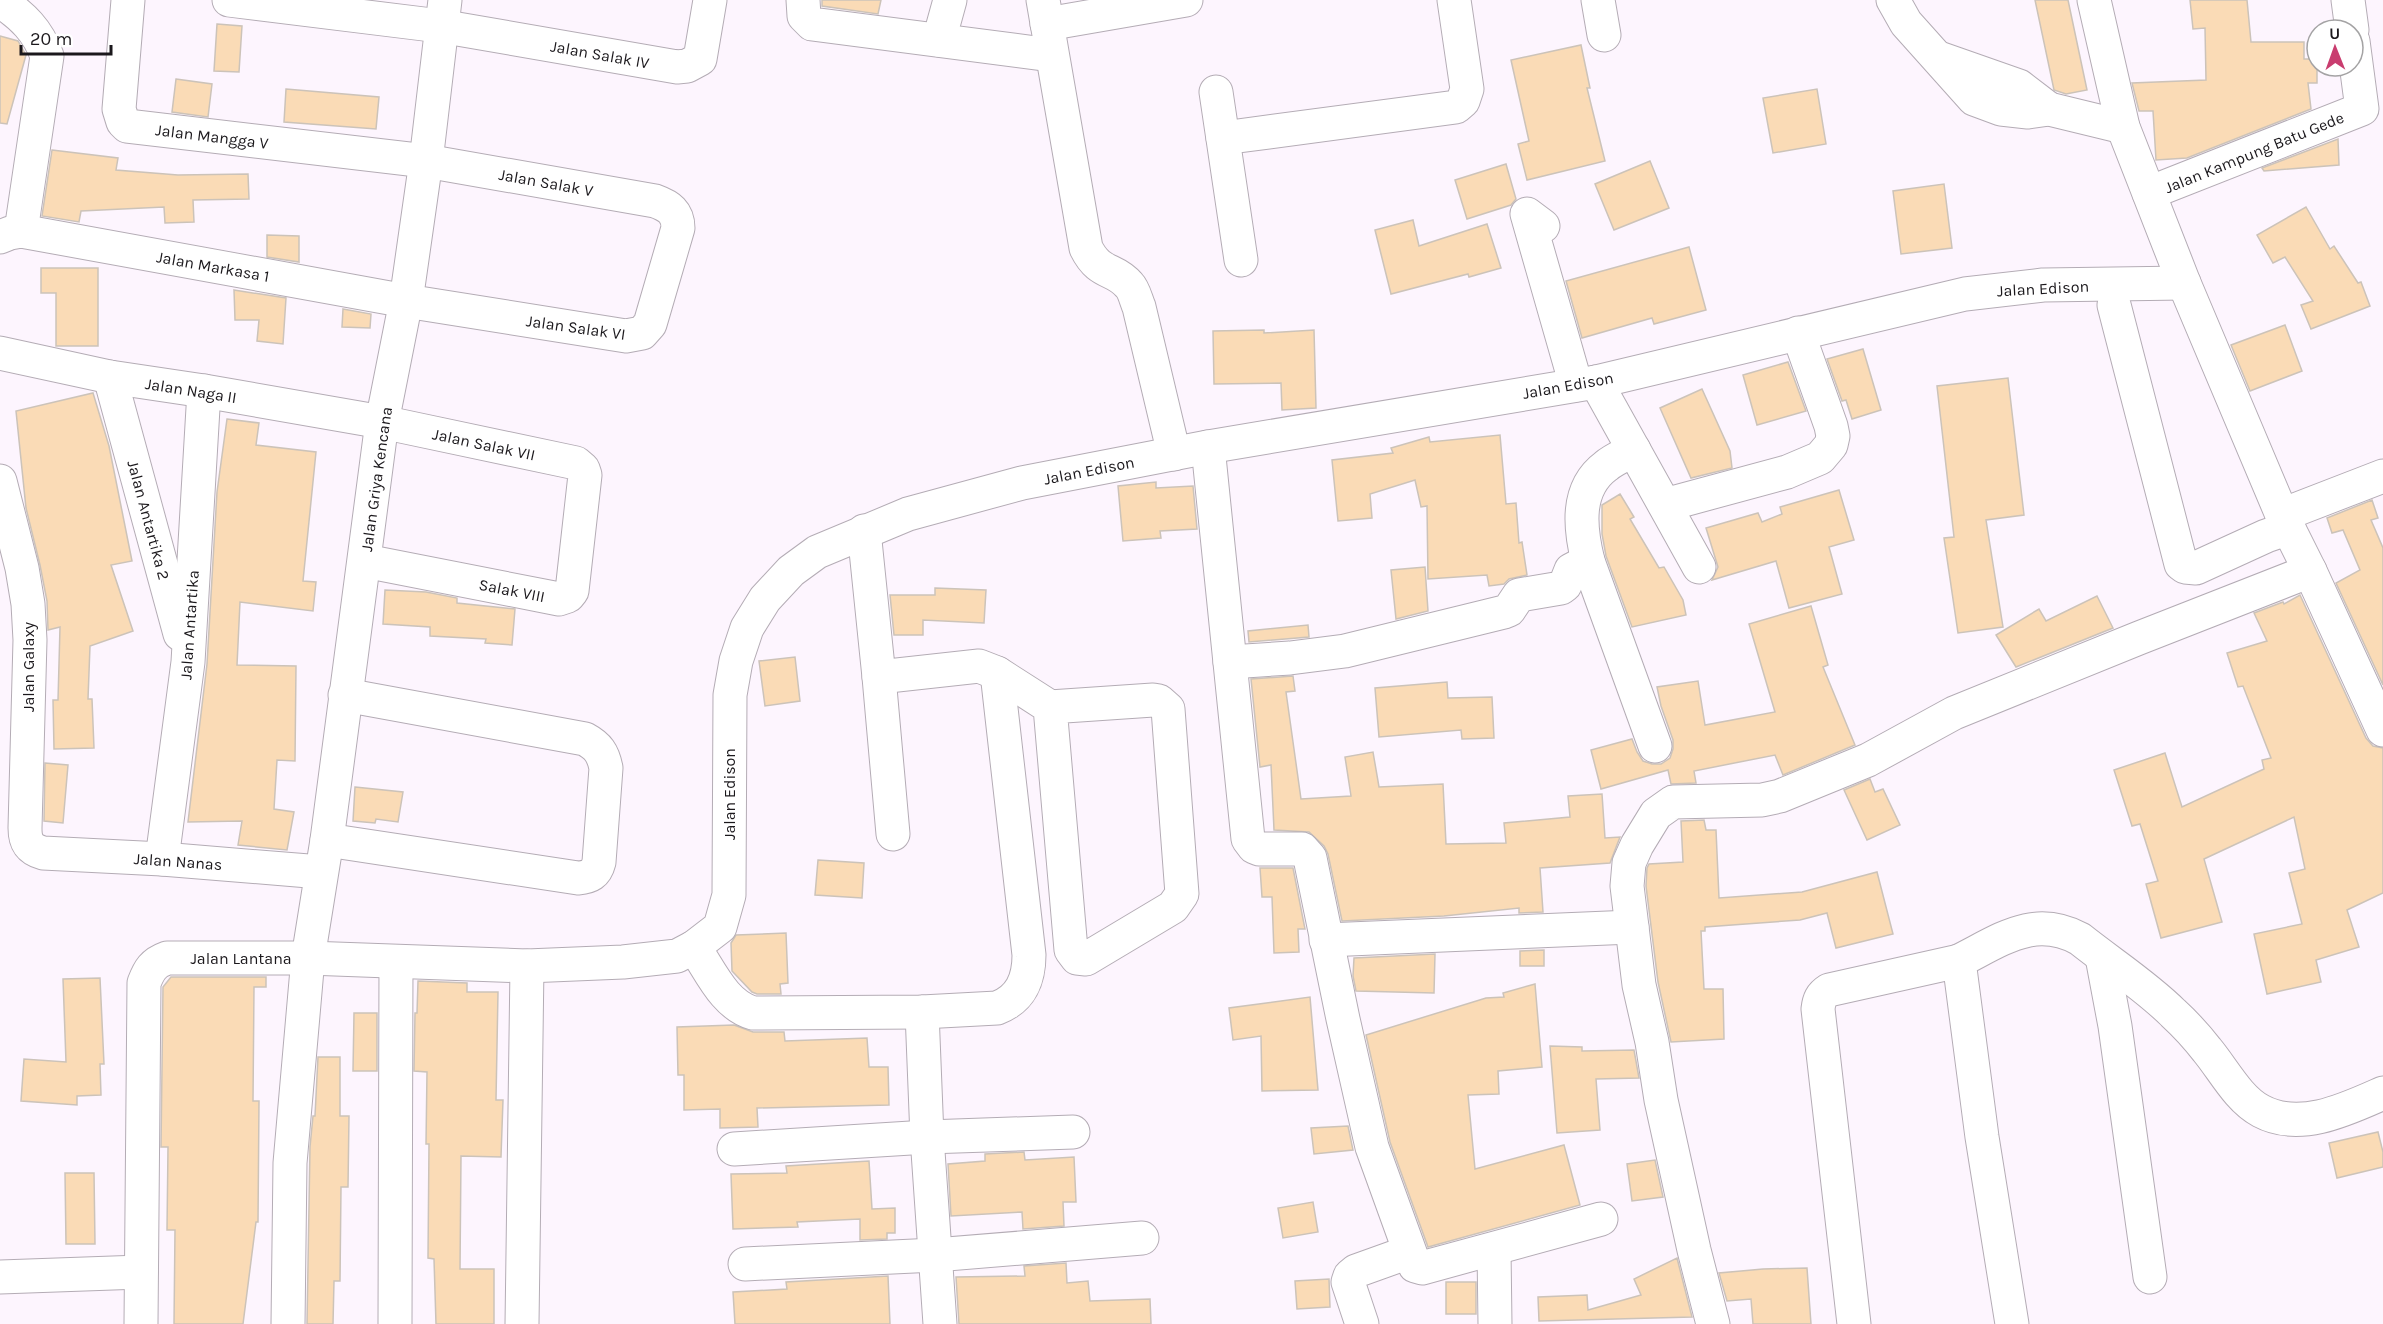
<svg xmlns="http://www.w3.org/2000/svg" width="2383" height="1324" viewBox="0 0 2383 1324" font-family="Karla,sans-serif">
<rect width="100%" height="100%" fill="#fdf5fe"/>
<g fill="#fadbb6" stroke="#ccc3b9" stroke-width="1.5">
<polygon points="822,0 881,0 878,14 822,6"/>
<polygon points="2035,0 2068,0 2087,90 2066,94 2054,90"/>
<polygon points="2190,0 2247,0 2251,42 2304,42 2304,59 2317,59 2317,83 2308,83 2311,109 2187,158 2156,160 2153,111 2139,111 2132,83 2206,80 2205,28 2193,29"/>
<polygon points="217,24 242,26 239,72 214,71"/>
<polygon points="0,36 18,41 26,55 7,124 0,123"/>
<polygon points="1581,45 1590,88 1587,88 1605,161 1527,180 1518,144 1529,141 1511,60"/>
<polygon points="176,79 212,84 208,117 172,112"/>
<polygon points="286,89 379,97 376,129 284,122"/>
<polygon points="1817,89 1826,144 1773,153 1763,98"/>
<polygon points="2338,139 2339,165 2264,171 2262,168"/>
<polygon points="52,150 118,158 116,170 178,175 248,174 249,199 193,200 194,222 165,223 164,207 81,211 79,222 42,216"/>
<polygon points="1650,161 1669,208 1614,230 1595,184"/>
<polygon points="1506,164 1516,199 1511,205 1467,219 1455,180"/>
<polygon points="1944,184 1952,248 1901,254 1893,191"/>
<polygon points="2306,207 2330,249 2334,246 2358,283 2361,282 2370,306 2311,329 2301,305 2313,301 2285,257 2273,263 2257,235"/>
<polygon points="1413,220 1419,246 1487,224 1501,268 1469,277 1468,274 1391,294 1375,230"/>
<polygon points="267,235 299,236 299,262 267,257"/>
<polygon points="1689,247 1706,310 1654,324 1652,318 1582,338 1566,281"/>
<polygon points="41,268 98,268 98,346 56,346 56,293 41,293"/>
<polygon points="234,290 286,298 283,344 257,341 259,320 235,320"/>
<polygon points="343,309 371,314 370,328 342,327"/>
<polygon points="2285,325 2302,371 2250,391 2231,345"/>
<polygon points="1264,330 1264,333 1314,330 1316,408 1282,410 1281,383 1214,384 1213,331"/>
<polygon points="1863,349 1881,410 1852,419 1846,400 1842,401 1827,359"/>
<polygon points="1788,362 1806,411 1757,425 1743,375"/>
<polygon points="2008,378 2024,515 1986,520 2003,627 1958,633 1944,538 1954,537 1937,386"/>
<polygon points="1702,389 1730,451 1732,468 1691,478 1660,408"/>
<polygon points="93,393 109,446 132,561 111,565 133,631 90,646 88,699 92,699 94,748 54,749 53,700 58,700 60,627 48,630 47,601 40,565 26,508 16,411"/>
<polygon points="227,419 259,423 256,445 316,452 303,581 316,582 313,611 240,602 237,665 296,666 295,761 277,760 274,809 294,812 287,850 238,845 242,821 188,822 207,664 217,492"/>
<polygon points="1500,435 1506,504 1516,503 1519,543 1522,542 1527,575 1509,579 1504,584 1489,586 1487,575 1428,579 1427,506 1421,507 1415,480 1370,494 1372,518 1338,521 1332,460 1393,453 1391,448 1429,437 1430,442"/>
<polygon points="1156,482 1156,488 1193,486 1197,529 1160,531 1161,538 1123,541 1118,486"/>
<polygon points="1839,490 1854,540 1829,547 1842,594 1789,608 1776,561 1712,580 1718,567 1706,528 1758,513 1762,522 1782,514 1780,507"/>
<polygon points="1620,494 1634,517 1630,519 1659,568 1664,567 1683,600 1686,615 1632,627 1606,556 1602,534 1602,505"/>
<polygon points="2372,500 2378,518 2371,520 2383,548 2383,685 2336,583 2360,570 2343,530 2332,533 2327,518"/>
<polygon points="1425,567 1428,611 1396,619 1391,570"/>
<polygon points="935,588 986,590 984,623 923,620 923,635 894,635 890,595 935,595"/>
<polygon points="385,590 426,592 457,598 457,603 515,609 512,645 485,643 486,639 430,636 430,627 383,624"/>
<polygon points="2300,595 2366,738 2373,746 2383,748 2383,893 2347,910 2359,947 2316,960 2321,982 2267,994 2254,934 2302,924 2289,873 2305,869 2294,817 2204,859 2222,922 2161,938 2146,884 2158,881 2140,824 2132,826 2114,770 2165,753 2182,807 2264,769 2262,760 2271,758 2243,686 2238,687 2227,653 2267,641 2254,613 2283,602 2284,604"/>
<polygon points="2097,596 2113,628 2016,667 1996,635 2039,609 2046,621"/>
<polygon points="1811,606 1828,665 1823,667 1855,745 1783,775 1775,755 1694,771 1696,783 1671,784 1668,770 1601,789 1591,750 1632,739 1637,752 1643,761 1652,764 1661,764 1670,758 1673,749 1673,740 1661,706 1657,687 1698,681 1705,725 1775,712 1749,624"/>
<polygon points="1308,625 1309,637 1249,642 1248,631"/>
<polygon points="795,657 800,701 765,706 759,661"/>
<polygon points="1293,676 1295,691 1286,692 1301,799 1351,796 1345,757 1373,752 1379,787 1443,784 1446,844 1506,843 1504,823 1570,817 1568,796 1602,794 1605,838 1620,837 1610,863 1540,868 1543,912 1519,913 1519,908 1444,916 1342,921 1328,854 1324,846 1309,832 1274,830 1271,765 1260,767 1251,679"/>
<polygon points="1447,682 1448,698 1492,697 1494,738 1462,739 1461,730 1379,737 1375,688"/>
<polygon points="45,763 68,765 63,823 44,821"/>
<polygon points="1870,779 1875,792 1883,789 1900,825 1867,840 1844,790"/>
<polygon points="355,787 403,792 398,822 376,819 375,823 353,821"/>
<polygon points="1704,820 1706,830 1716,830 1719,898 1802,892 1877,872 1893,934 1836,948 1827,913 1800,920 1705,927 1705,931 1701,931 1704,989 1723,989 1724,1039 1671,1042 1658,982 1646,886 1647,868 1649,864 1683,862 1681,821"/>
<polygon points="818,860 864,863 862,898 815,895"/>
<polygon points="1260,868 1293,868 1305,929 1298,929 1299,952 1274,953 1272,897 1262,897"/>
<polygon points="786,933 788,983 780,984 781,994 757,994 752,992 732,971 731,943 736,935"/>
<polygon points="1544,950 1544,966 1520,966 1520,951"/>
<polygon points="1435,954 1434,993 1356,991 1353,976 1354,958"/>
<polygon points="171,977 266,977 266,987 254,987 253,1101 259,1101 258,1222 256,1222 243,1324 174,1324 175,1230 167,1230 168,1147 161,1147 163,987"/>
<polygon points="100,978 104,1064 100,1064 101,1095 77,1096 77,1105 21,1101 24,1059 66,1062 63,979"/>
<polygon points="418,981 467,983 467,992 498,992 496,1100 503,1100 501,1157 461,1156 460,1269 494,1269 494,1324 436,1324 434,1259 428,1258 429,1144 426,1144 427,1072 414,1071 415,1013 417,1013"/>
<polygon points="1535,984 1542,1067 1498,1071 1499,1094 1468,1095 1475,1169 1564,1145 1580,1205 1428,1247 1390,1142 1366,1035 1486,998 1504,997 1503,993"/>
<polygon points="1310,997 1318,1090 1262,1091 1261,1036 1233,1040 1229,1008"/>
<polygon points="354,1013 377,1013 377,1071 353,1071"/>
<polygon points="734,1025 753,1032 784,1032 785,1041 867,1038 869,1067 888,1067 889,1105 757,1108 758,1127 720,1128 720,1109 684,1110 684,1075 678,1075 677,1027"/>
<polygon points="1550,1046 1582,1047 1582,1051 1634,1050 1639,1078 1596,1079 1600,1130 1557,1133"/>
<polygon points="318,1057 340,1057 340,1116 349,1116 348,1187 341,1187 340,1281 334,1281 333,1324 307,1324 310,1147 313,1116 315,1116"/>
<polygon points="1348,1126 1353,1150 1314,1154 1311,1128"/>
<polygon points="2378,1132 2383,1152 2383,1167 2337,1178 2329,1143"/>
<polygon points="1024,1152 1025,1160 1074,1157 1076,1202 1063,1202 1064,1226 1023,1229 1022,1212 951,1216 948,1164 985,1161 985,1154"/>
<polygon points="1655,1160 1663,1197 1632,1201 1627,1164"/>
<polygon points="869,1161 872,1209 895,1208 895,1233 887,1233 887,1239 860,1240 860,1219 797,1222 798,1227 733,1229 731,1174 787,1173 786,1166"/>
<polygon points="65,1173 94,1173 95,1244 66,1244"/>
<polygon points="1313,1202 1318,1232 1283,1238 1278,1208"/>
<polygon points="1677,1258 1692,1317 1539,1321 1538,1297 1587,1295 1588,1310 1641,1295 1634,1279"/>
<polygon points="1066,1263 1067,1283 1088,1281 1090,1301 1150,1299 1151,1324 959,1324 956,1277 1025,1276 1024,1266"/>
<polygon points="1807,1268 1811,1324 1753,1324 1751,1299 1727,1301 1719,1273 1763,1269"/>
<polygon points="888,1276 890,1324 735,1324 733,1292 787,1289 786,1282"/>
<polygon points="1329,1279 1330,1307 1297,1309 1295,1281"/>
<rect x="1446" y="1282" width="30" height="32"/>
</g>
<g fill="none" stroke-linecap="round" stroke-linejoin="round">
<defs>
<g id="minor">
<polyline points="229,0 440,26 677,67 687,66 700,59 710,0"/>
<polyline points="803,0 804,16 812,24 1051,55"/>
<path d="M1043,0L1086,248C1100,276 1114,267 1129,285C1134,290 1136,300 1139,307L1174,454"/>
<polyline points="1598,0 1604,35"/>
<polyline points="1893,0 1906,23 1974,99 2001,109 2028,112 2049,109 2123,127"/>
<polyline points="2094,0 2123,127 2184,283 2282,515 2310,571 2383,730"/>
<polyline points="2348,0 2352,30"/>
<path d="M0,1C23,16 38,31 47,56L21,231"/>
<polyline points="1047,24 1186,0"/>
<polyline points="939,40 950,0"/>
<polyline points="1942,59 2019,86 2049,109"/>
<polyline points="1216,92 1241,260"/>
<polyline points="1223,138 1456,107 1463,101 1467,89 1454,0"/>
<polyline points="2149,193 2362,109 2353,41"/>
<polyline points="1543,226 1527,214 1576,385"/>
<path d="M0,237L10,233L21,231L406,301L626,336L642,333L650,324L678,228C678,212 669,206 655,201L426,161L127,126L123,122L119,109L128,0"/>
<polyline points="2114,305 2181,564 2185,567 2196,568 2266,536 2289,528"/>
<polyline points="0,353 110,377 204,391 382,422 576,463 583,469 585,475 572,591 568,596 559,599 365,561"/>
<polyline points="110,377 180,634"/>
<polyline points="1596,382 1699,567"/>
<polyline points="1208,447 1248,839 1254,847 1259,849 1302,849 1310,858 1343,1019 1372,1147 1415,1266 1422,1268 1601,1219"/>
<path d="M1634,450C1625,455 1614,459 1606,466C1575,489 1580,529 1588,561L1655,746"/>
<path d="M0,481L22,568L28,604L30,640L25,828C25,842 29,849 43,853L162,859L321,872"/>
<polyline points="1665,505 1787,472 1820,458 1831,445 1833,436 1831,426 1798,333"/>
<polyline points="2282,515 2383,476"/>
<polyline points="864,531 879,677 979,666 997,673 1050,707 1153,700 1159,701 1168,709 1182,894 1173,907 1086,959 1077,958 1071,950 1050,707"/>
<polyline points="1230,662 1290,658 1345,651 1504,612 1509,610 1519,595 1561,588 1565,585 1571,570 1588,561"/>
<polyline points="879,677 893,834"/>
<path d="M327,840L578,878C590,877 596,874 599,862L606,768C603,753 598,746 585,739L345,695"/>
<polyline points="162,859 188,662 204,391"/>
<polyline points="1326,940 1632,927"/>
<path d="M694,947C710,970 724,1005 753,1013L922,1012L997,1008C1021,999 1029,979 1029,955L997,673"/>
<polyline points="2102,957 2115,1026 2150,1277"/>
<polyline points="922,1012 927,1137 940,1324"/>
<polyline points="734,1149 927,1137 1073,1132"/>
<polyline points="1494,1250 1495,1324"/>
<polyline points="745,1264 935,1255 1142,1238"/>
<polyline points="0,1277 141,1272"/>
<path d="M141,1324L144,983C149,970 153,963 167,958H308L527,966L623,962L677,956L694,947L720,927L729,895L730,695L736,661L747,628L765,599L791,571L817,552L908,514L1022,483L1208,447L1596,382L1965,294L2043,285L2184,283"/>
<polyline points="288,1324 290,1163 308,958 327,840 382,422 406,301 426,161 445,0"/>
<polyline points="395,1324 396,962"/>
<polyline points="522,1324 527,966"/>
<polyline points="1362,1324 1348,1282 1350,1276 1356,1271 1409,1252"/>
<polyline points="1713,1324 1694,1250 1661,1100 1652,1042 1639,985 1627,886 1629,863 1637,845 1656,814 1673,802 1762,800 1780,796 1868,760 1954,713 2139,638 2310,571"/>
<path d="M1854,1324L1818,1009C1819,1000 1821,995 1829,990L1959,961"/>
<path d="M2012,1324L1982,1137L1959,961C2001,940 2034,914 2080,939C2110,963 2146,986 2173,1013C2185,1024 2197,1037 2207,1050C2223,1069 2238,1099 2261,1111C2300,1132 2347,1109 2383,1093"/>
</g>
</defs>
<use href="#minor" stroke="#b4acb5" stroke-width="35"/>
<use href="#minor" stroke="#fff" stroke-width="33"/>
</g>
<g text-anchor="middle" stroke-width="4.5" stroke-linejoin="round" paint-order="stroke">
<g font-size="16" fill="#1b181c" stroke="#fff">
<text transform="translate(600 54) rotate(10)" y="6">Jalan Salak IV</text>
<text transform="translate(212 136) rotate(7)" y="6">Jalan Mangga V</text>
<text transform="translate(2254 152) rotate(-22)" y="6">Jalan Kampung Batu Gede</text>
<text transform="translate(546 182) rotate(10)" y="6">Jalan Salak V</text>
<text transform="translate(213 266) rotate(10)" y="6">Jalan Markasa 1</text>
<text transform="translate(2043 288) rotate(-3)" y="6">Jalan Edison</text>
<text transform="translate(576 327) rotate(8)" y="6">Jalan Salak VI</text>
<text transform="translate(1568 385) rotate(-10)" y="6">Jalan Edison</text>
<text transform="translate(191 390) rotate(9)" y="6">Jalan Naga II</text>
<text transform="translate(484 444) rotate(12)" y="6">Jalan Salak VII</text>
<text transform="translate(1089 470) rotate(-11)" y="6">Jalan Edison</text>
<text transform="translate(376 479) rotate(-82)" y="6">Jalan Griya Kencana</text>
<text transform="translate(149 520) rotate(75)" y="6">Jalan Antartika 2</text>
<text transform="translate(512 590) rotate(11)" y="6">Salak VIII</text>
<text transform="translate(189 625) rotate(-86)" y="6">Jalan Antartika</text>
<text transform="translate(28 667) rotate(-90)" y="6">Jalan Galaxy</text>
<text transform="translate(729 794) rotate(-90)" y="6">Jalan Edison</text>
<text transform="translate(178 861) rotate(4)" y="6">Jalan Nanas</text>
<text x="241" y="964">Jalan Lantana</text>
</g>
</g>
<g transform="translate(2335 48) rotate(359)"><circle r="28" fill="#ffffff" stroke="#a4a3a4" stroke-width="1.5"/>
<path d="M0-4.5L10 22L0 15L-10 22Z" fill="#c93d6f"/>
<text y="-9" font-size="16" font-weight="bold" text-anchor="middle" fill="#1b181c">U</text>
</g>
<path d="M21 45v9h90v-9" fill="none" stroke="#1b181c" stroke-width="3"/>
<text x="30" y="45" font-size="18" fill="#1b181c" stroke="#ffffff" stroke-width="4.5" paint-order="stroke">20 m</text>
</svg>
